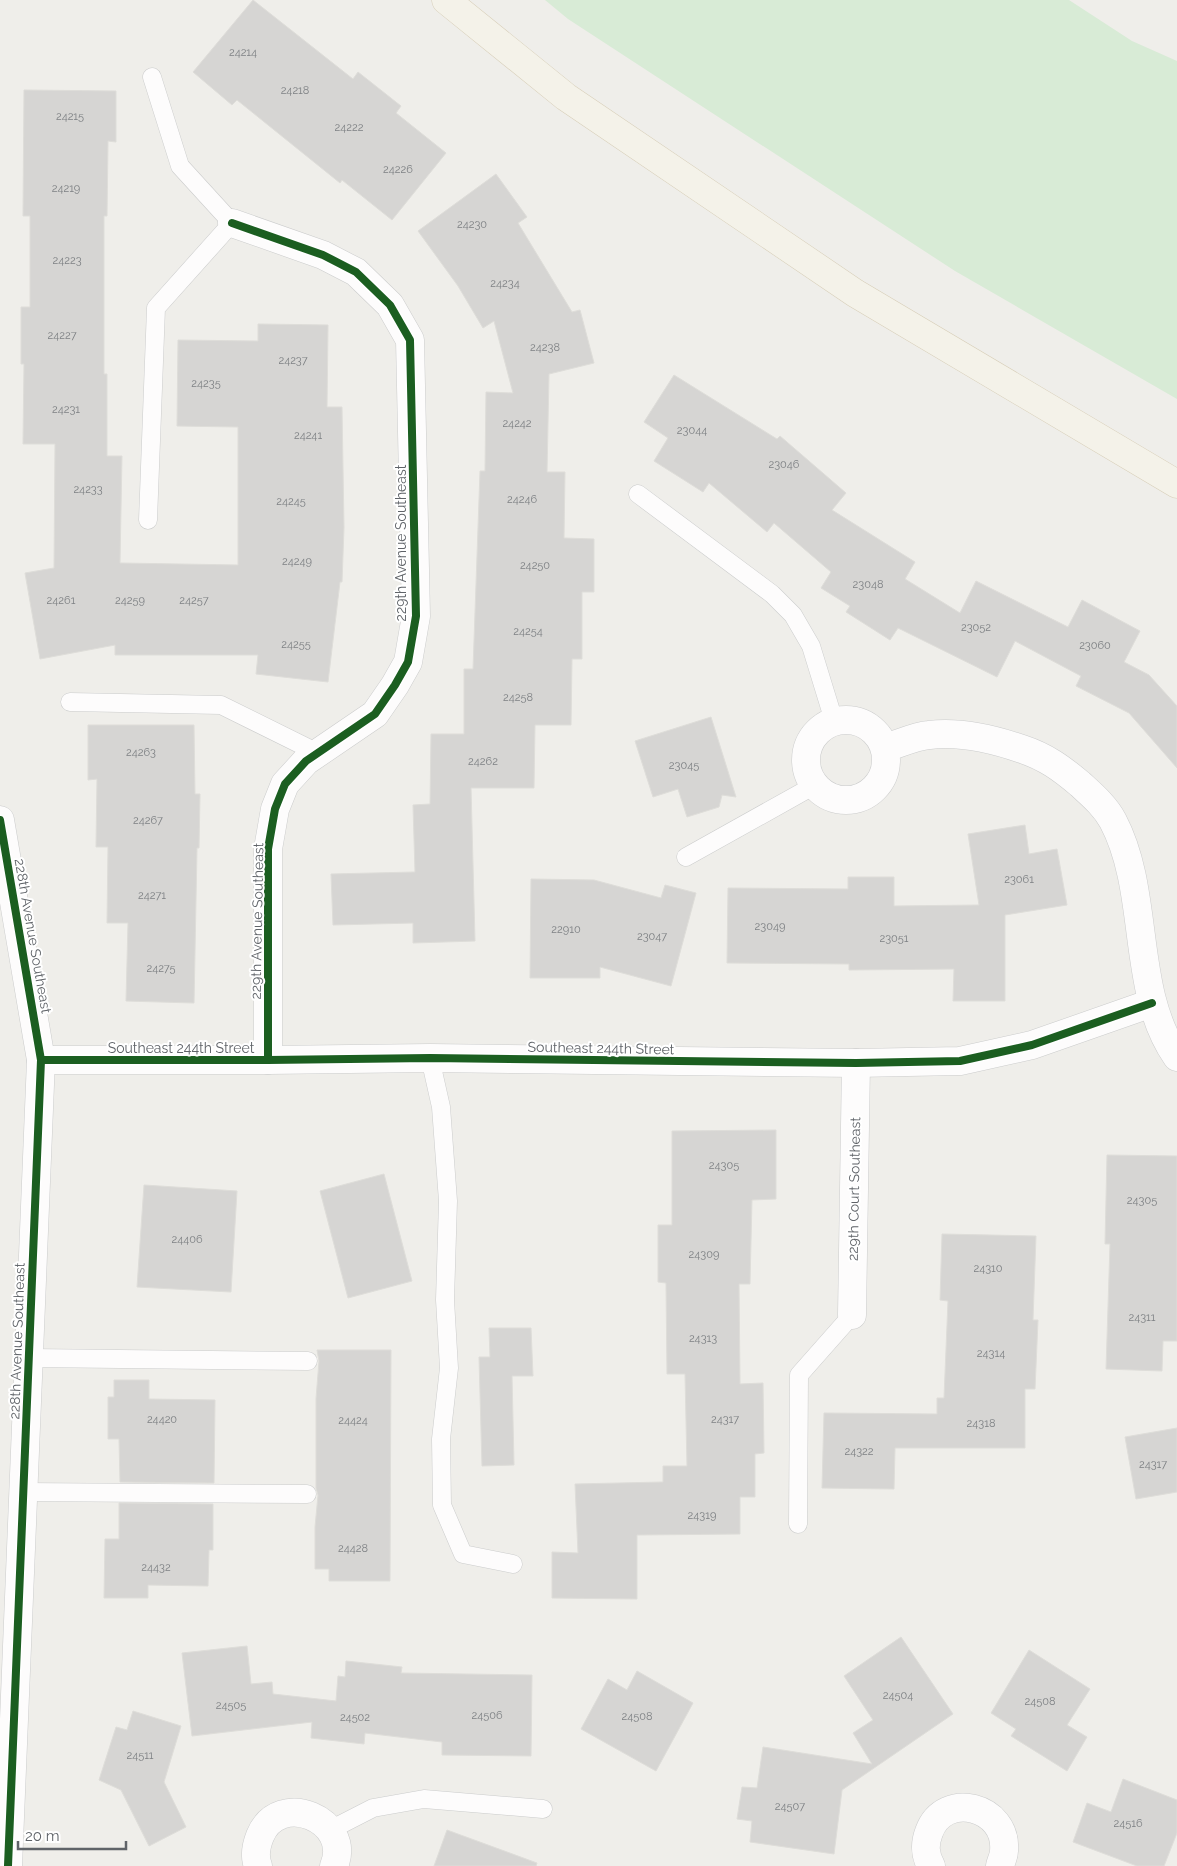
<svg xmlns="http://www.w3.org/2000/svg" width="1177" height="1866" viewBox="0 0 1177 1866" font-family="Raleway,sans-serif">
<rect width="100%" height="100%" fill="#efeeea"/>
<polygon fill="#d8ebd6" points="545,0 1069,0 1132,41 1177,61 1177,399 955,271 568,19"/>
<g fill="#d6d5d3" stroke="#deddd9">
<polygon points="253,0 353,79 358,72 401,106 396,113 446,153 392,220 342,180 340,183 237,100 232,105 193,72"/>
<polygon points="24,90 116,91 116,142 108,141 107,216 104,216 104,374 107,374 107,456 122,456 120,563 238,565 238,427 177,426 178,340 258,341 258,324 328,325 327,407 342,407 344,527 342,582 340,582 328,682 256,674 258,655 115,655 115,645 40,659 25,573 54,568 55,444 23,444 24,364 21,364 21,307 30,307 30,216 23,216"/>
<polygon points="496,174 527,217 518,223 572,312 580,310 594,363 549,374 547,472 565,472 564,538 594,539 594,592 582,592 582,659 572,659 571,725 535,725 534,788 471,788 475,941 413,943 413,923 333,925 331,874 415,872 413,805 430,804 431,734 464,734 464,669 473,669 480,471 485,471 486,392 513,393 494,321 483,328 458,286 418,231"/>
<polygon points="674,375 777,439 780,436 846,493 832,510 915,562 905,579 960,613 976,581 1068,627 1082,600 1140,631 1124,662 1149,675 1177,706 1177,768 1129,713 1076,686 1081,676 1015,641 997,677 898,628 890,640 846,612 850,606 821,588 831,572 774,523 767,532 709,483 703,492 654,461 668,438 644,422"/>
<polygon points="711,717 736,797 722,795 719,807 687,817 678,789 653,797 635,741"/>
<polygon points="88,725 194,725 195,794 200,794 199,848 197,848 194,1003 126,1001 128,923 107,923 108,847 96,847 97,779 88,780"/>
<polygon points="1025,825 1029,854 1057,849 1067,905 1005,915 1005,1001 953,1001 954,969 849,970 849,964 727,963 728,888 848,889 848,877 894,877 894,906 979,905 968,834"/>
<polygon points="531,879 594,880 661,898 665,885 696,893 671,986 600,967 600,978 530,978"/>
<polygon points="776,1130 776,1199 752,1200 750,1284 739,1284 740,1384 763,1383 764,1453 755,1454 755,1497 740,1497 740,1534 637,1535 637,1599 552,1598 552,1552 578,1553 575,1484 663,1482 663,1466 687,1466 685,1374 667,1374 666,1283 658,1282 658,1225 672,1225 672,1131"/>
<polygon points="1107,1155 1177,1156 1177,1341 1163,1341 1162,1371 1106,1369 1110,1244 1105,1244"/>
<polygon points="384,1174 412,1281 348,1298 320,1191"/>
<polygon points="144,1185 237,1191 231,1292 137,1287"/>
<polygon points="942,1234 1036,1236 1033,1320 1038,1320 1035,1389 1025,1389 1025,1448 895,1448 894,1489 822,1488 824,1413 937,1414 937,1398 944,1398 948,1301 940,1300"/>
<polygon points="489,1328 531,1328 533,1376 512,1376 514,1465 482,1466 479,1357 490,1357"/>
<polygon points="317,1350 391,1350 390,1581 329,1581 329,1569 315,1569 315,1527 318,1495 316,1488 316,1399 319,1361"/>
<polygon points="114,1380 149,1380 149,1399 215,1400 214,1483 120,1482 119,1439 108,1439 108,1397 114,1397"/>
<polygon points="1177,1428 1177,1492 1136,1499 1125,1437"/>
<polygon points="119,1503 213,1504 213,1550 209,1550 208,1586 148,1585 148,1598 104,1598 105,1539 119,1539"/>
<polygon points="901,1637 953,1714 842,1790 834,1854 750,1842 752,1821 737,1819 742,1787 757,1788 763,1747 872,1764 853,1733 873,1720 844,1676"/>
<polygon points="247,1646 251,1684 272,1682 273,1694 336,1701 338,1676 345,1677 346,1661 402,1667 401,1673 532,1675 531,1756 442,1755 442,1742 365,1733 364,1744 311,1738 312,1722 192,1736 182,1653"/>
<polygon points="1029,1650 1090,1689 1067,1725 1087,1737 1067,1771 1011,1736 1016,1729 991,1713"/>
<polygon points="637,1671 693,1703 656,1771 581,1729 608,1679 627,1690"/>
<polygon points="133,1711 181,1726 164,1782 186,1827 149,1846 121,1790 99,1780 116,1727 127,1730"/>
<polygon points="1123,1779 1177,1800 1177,1833 1164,1866 1137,1866 1073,1842 1087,1803 1111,1812"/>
<polygon points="447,1830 537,1863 536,1866 434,1866"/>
</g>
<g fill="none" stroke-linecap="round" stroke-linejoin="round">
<defs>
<g id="lane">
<polyline points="638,494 772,594 793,615 811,646 834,721"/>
<polyline points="148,520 156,308 232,223 180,166 152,77"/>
<polyline points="70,702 221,705 318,753"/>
<polyline points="686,857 815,785"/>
<polyline points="430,1058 441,1107 448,1201 445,1300 449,1368 441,1439 442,1505 463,1554 513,1564"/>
<polyline points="29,1358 308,1361"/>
<polyline points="23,1492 307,1494"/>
<polyline points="798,1524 799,1375 852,1315"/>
<polyline points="330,1830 373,1808 424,1799 543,1809"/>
</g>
<g id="street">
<polyline points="232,223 323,255 356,272 390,305 410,340 416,616 408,662 395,685 375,714 306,761 285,784 275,809 268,849 268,1060"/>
<circle cx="846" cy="760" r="40"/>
<path d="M885,748C899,744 915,736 929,735C960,731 993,739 1022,749C1046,757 1061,768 1080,784C1092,795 1105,806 1113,821C1151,893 1130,990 1177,1057"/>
<polyline points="0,820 41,1060 8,1866"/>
<polyline points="41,1060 268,1060 430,1058 856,1063 960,1061 1032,1045 1152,1003"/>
<polyline points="852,1315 856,1063"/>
<path d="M258,1866C254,1856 256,1846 260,1836C279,1789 353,1820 334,1866"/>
<path d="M931,1866C925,1855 924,1845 929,1832C944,1790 1008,1806 1004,1851C1004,1856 1001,1861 1000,1866"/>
</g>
<polyline id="primary" points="446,0 566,97 855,293 1177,484"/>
</defs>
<use href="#lane" stroke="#cbcccc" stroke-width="19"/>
<use href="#street" stroke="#cbcccc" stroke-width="29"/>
<use href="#primary" stroke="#d7ceb8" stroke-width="29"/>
<use href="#lane" stroke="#fdfcfc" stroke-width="18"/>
<use href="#street" stroke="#fdfcfc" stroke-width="28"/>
<use href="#primary" stroke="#f4f2e9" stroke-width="28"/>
<defs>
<g id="cycleway">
<polyline points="232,223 323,255 356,272 390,305 410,340 416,616 408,662 395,685 375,714 306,761 285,784 275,809 268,849 268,1060"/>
<polyline points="0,820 41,1060 8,1866"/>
<polyline points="41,1060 268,1060 430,1058 856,1063 960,1061 1032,1045 1152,1003"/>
</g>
</defs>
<use href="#cycleway" stroke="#fff" stroke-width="11"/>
<use href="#cycleway" stroke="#1b5e20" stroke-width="8"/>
</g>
<g text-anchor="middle" stroke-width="4" stroke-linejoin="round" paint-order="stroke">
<g font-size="11" fill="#7e8184">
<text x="243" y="56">24214</text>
<text x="295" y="94">24218</text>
<text x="70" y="120">24215</text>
<text x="349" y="131">24222</text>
<text x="398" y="173">24226</text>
<text x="66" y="192">24219</text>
<text x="472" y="228">24230</text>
<text x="67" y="264">24223</text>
<text x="505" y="287">24234</text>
<text x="62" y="339">24227</text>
<text x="545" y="351">24238</text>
<text x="293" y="364">24237</text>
<text x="206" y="387">24235</text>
<text x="66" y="413">24231</text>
<text x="517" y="427">24242</text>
<text x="692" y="434">23044</text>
<text x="308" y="439">24241</text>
<text x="784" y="468">23046</text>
<text x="88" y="493">24233</text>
<text x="522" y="503">24246</text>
<text x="291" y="505">24245</text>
<text x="297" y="565">24249</text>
<text x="535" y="569">24250</text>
<text x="868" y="588">23048</text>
<text x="61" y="604">24261</text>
<text x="130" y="604">24259</text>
<text x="194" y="604">24257</text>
<text x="976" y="631">23052</text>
<text x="528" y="635">24254</text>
<text x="296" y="648">24255</text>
<text x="1095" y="649">23060</text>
<text x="518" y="701">24258</text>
<text x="141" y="756">24263</text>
<text x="483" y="765">24262</text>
<text x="684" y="769">23045</text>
<text x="148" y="824">24267</text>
<text x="1019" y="883">23061</text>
<text x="152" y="899">24271</text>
<text x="770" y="930">23049</text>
<text x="566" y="933">22910</text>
<text x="652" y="940">23047</text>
<text x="894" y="942">23051</text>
<text x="161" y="972">24275</text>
<text x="724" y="1169">24305</text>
<text x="1142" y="1204">24305</text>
<text x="187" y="1243">24406</text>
<text x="704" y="1258">24309</text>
<text x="988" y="1272">24310</text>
<text x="1142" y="1321">24311</text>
<text x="703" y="1342">24313</text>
<text x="991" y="1357">24314</text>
<text x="162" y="1423">24420</text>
<text x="725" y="1423">24317</text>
<text x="353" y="1424">24424</text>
<text x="981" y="1427">24318</text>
<text x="859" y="1455">24322</text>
<text x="1153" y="1468">24317</text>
<text x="702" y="1519">24319</text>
<text x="353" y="1552">24428</text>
<text x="156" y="1571">24432</text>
<text x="898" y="1699">24504</text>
<text x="1040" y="1705">24508</text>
<text x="231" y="1709">24505</text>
<text x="487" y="1719">24506</text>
<text x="637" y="1720">24508</text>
<text x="355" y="1721">24502</text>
<text x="140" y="1759">24511</text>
<text x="790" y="1810">24507</text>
<text x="1128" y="1827">24516</text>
</g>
<g font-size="14" fill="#5f6368" stroke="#fff">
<text transform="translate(401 543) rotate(-90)" y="5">229th Avenue Southeast</text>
<text transform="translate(257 921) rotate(-89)" y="5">229th Avenue Southeast</text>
<text transform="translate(33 936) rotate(80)" y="5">228th Avenue Southeast</text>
<text x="181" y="1053">Southeast 244th Street</text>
<text transform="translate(601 1048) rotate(1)" y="5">Southeast 244th Street</text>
<text transform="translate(854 1189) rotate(-89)" y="5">229th Court Southeast</text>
<text transform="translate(17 1341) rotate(-88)" y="5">228th Avenue Southeast</text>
</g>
</g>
<path d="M18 1841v8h108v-8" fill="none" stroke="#5f6368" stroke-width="2.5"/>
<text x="25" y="1841" font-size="15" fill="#5f6368" stroke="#ffffff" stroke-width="4" paint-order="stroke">20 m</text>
</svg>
